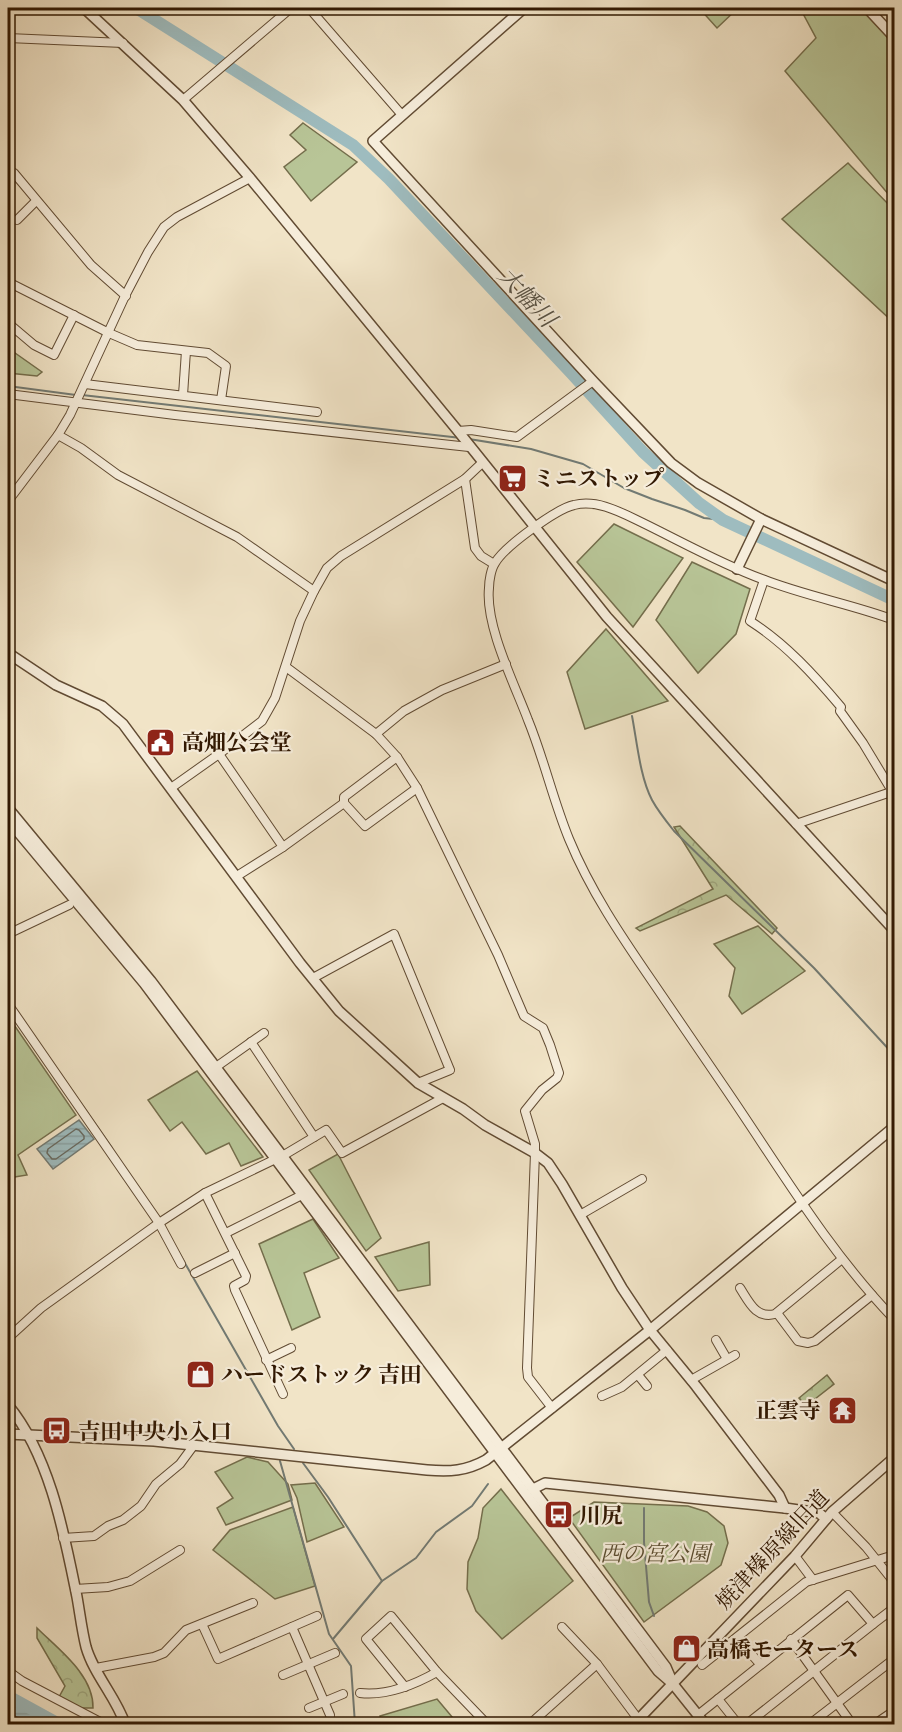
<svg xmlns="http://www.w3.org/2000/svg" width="902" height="1732" viewBox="0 0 902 1732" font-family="'Libre Bodoni','Noto Serif JP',serif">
<defs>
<pattern id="forest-crowns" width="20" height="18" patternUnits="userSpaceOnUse" patternTransform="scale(1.5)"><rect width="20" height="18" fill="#b8c597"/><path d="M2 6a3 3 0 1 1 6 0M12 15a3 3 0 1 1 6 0" fill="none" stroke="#9fa880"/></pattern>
<pattern id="cemetery-stones" width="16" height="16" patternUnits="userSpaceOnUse" patternTransform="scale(1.5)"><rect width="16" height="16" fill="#b8c597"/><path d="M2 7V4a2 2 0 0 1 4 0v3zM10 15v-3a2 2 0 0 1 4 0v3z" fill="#9fa880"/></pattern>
<pattern id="water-rules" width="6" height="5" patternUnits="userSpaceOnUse" patternTransform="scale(1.5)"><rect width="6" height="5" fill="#9ebcbf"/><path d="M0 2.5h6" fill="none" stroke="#89a1a2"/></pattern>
</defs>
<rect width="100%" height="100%" fill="#f1e4c7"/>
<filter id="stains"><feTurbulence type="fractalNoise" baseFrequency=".00333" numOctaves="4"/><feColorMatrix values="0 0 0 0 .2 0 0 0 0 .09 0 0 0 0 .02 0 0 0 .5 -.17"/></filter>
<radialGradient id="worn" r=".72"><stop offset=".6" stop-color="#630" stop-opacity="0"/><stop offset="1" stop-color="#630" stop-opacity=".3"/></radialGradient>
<g fill="#b8c597" stroke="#746e4c" stroke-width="1.5">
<polygon points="699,8 738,8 717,28"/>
<polygon points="800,8 864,8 894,43 894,201 785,71 816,38"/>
<polygon points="303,123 357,162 311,201 284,167 306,150 290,135"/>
<polygon points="848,163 894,210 894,323 782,219"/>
<polygon points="8,348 42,372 37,376 8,373"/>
<polygon points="614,524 683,558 633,627 577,562"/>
<polygon points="692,562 750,589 736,634 698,673 656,620"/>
<polygon points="606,629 668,701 585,729 567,672"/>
<polygon points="758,926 805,971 742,1014 729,996 735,968 714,944"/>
<polygon points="8,1016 76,1115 18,1155 27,1175 8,1178"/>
<polygon points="197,1071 263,1157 241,1166 229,1143 206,1154 182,1122 170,1131 148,1100"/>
<polygon points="338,1154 381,1238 366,1251 309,1170"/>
<polygon points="313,1219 339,1258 304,1273 320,1317 292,1330 259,1244"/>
<polygon points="429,1242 430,1285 398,1291 375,1257"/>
<polygon points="247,1457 268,1462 288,1484 292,1500 226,1525 217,1508 233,1498 215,1472"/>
<polygon points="315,1483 344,1527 307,1542 297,1498 291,1485"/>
<polygon points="501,1489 573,1581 502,1639 476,1611 467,1589 468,1562 478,1538 483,1508"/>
<polygon points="594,1502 688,1506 707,1512 724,1526 728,1543 721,1565 644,1622 569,1518"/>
<polygon points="293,1507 315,1586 275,1599 213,1550 230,1530"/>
<polygon points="437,1699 458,1724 383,1724 380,1716"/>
</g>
<g fill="url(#forest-crowns)" stroke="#746e4c" stroke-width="1.5">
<polygon points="680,826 777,928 772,934 726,895 640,931 636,928 713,889 674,827"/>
<path d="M37,1628C58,1649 94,1675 93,1708H79L59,1697L65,1686L37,1638Z"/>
</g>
<polygon fill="url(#cemetery-stones)" stroke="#746e4c" stroke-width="1.5" points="827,1375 834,1384 806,1406 799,1398"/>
<g fill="url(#water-rules)" stroke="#727a73" stroke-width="1.5">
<polygon points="79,1120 94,1139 53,1169 37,1149"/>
<polygon points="8,1697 10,1699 62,1724 28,1724 8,1712"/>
</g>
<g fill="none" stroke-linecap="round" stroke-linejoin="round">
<polygon stroke="#686a60" stroke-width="1.5" points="76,1129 79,1130 84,1136 84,1139 56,1159 52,1159 47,1153 48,1149"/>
<g stroke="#727a73" stroke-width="2">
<polyline points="8,386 76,395"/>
<polyline points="82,395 461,438"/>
<polyline points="469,439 531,449 583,464 624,488 652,499 685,510 704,518 723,520"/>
<path d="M632,716C637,742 640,777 652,800C658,811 666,821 674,831L814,968L894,1055"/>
<polyline points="50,1059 112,1148"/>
<polyline points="178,1251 278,1426 294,1449"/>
<polyline points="280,1461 329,1634 351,1666 355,1724"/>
<polyline points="303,1463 328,1497 382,1581"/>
<polyline points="644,1508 644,1542 649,1602 654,1616"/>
<polyline points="333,1639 382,1581 416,1558 436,1532 472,1506 488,1484"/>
</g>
<g stroke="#9ebcbf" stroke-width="12">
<polyline points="136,8 353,145 389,179 571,373 643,452 699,503 723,520 894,600"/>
<polyline points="8,1696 59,1724"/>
</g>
<defs>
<g id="minor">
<polyline points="309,8 402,115"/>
<polyline points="8,38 123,43"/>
<polyline points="183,100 291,8"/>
<polyline points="8,174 14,173 91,265 126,296"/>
<polyline points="17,220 36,201"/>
<polyline points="8,282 109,333 137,345 208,353 226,366 221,400"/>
<polyline points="8,323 34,345 54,355 74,315"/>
<polyline points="85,384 317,412"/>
<polyline points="8,394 175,415 469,447"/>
<polyline points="183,395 186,351"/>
<polyline points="458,431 471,430 517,437 593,381"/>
<polyline points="58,435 81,448 118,475 237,537 314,591"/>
<polyline points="465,479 475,548 481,556 494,564"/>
<polyline points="8,501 58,435 70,415 125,296 148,252 164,227 177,217 250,178"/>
<path d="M764,580L750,621C786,644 814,675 841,707L840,711L863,743L892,791"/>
<path d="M894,620C851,604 805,596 762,579C721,564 682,542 643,523C622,513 598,499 574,505C556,509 504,547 495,563C491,569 489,581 489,588C485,626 515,685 528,720C544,759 553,800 569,839C590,890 621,936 652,981C676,1016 699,1050 723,1085C778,1165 826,1248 894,1319"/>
<polyline points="286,667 376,734 397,757 417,788 498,955 524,1016 543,1028 550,1045 559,1073 557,1078 542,1090 525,1111 535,1144 535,1153 527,1368 528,1377 552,1408"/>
<polyline points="376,734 404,711 442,690 506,664"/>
<polyline points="219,754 283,847"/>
<polyline points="171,788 219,754 262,721 275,698 300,621 314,591 327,568 341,556 465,479 482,463"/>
<polyline points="344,803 365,826 417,788"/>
<polyline points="796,824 894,791"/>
<polyline points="237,876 283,847 344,803 344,797 397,757"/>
<polyline points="8,934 69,905"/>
<polyline points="313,978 394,934 450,1070 418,1083"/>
<polyline points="8,1004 159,1223 181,1264"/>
<polyline points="251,1042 314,1137"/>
<polyline points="216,1067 264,1033"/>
<polyline points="205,1193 246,1276 245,1280 234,1286 235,1290 283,1394"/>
<polyline points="580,1215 642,1179"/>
<polyline points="226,1233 302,1195"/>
<polyline points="195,1273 235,1253"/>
<path d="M740,1288C749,1302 756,1319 775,1314L842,1259"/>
<polyline points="777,1313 798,1341 808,1343 815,1341 872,1295"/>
<polyline points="8,1338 41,1308 159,1223 205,1193 284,1155 326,1130 342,1153 443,1098"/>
<polyline points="716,1340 727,1359"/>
<polyline points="266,1360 291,1348"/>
<polyline points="638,1375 647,1386"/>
<polyline points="691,1380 735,1355"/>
<polyline points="602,1396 622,1387 667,1350"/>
<polyline points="832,1512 866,1547 894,1582"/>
<polyline points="63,1538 94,1536 108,1526 123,1520 141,1506 156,1484 180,1464 194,1445"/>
<polyline points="795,1556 813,1580"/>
<polyline points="75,1589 108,1587 130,1581 180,1550"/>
<polyline points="202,1624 218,1659 317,1616"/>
<polyline points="292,1627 330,1715"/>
<polyline points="562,1627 597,1664 638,1719"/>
<polyline points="737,1638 760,1664"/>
<polyline points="791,1639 852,1724"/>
<polyline points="702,1665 806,1582 894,1555"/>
<polyline points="96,1668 154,1657 164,1653 186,1630 253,1603"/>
<polyline points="8,1671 22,1681 104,1724"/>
<polyline points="283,1675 335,1653"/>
<polyline points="405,1687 366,1639 391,1616 437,1672 487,1724"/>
<path d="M360,1693C386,1696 414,1685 437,1672"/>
<polyline points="718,1699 738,1724"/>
<polyline points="309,1708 343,1694"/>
<polyline points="698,1715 848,1595 873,1624 894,1608"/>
<polyline points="530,1724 597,1664"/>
<polyline points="747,1724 873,1624"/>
<polyline points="810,1724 894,1659"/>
<polyline points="875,1724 894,1711"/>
</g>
<g id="tertiary">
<polyline points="84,8 183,100 250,178 458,431 607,617 894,930"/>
<polyline points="524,8 373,141 593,381 671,463 698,483 761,519 894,581"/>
<polyline points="867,8 894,37"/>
<polyline points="737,569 761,519"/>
<polyline points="8,653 56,685 102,706 123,724 300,963 339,1011 418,1083 463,1109 485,1125 535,1153 548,1163 562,1184 622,1288 650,1330 696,1386 779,1495 785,1508"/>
<polyline points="8,808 151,981 666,1667 672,1681"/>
<polyline points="8,820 144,983 658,1671 673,1684 705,1724"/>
<path d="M8,1405C50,1456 64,1533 77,1597C80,1614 82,1631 86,1647C94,1675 116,1697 125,1724"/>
<path d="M8,1434L154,1441L427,1470C450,1472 466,1471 486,1460L650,1330L894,1127"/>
<polyline points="533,1489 545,1483 785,1508 819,1513 826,1519"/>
<polyline points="634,1724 795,1556 832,1512 894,1458"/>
</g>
</defs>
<use href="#minor" stroke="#614b33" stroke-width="10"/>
<use href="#tertiary" stroke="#614b33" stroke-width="12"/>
<use href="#minor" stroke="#f6eddb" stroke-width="8"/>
<use href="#tertiary" stroke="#f6eddb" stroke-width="9"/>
</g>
<defs>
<symbol id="supermarket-square" viewBox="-11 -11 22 22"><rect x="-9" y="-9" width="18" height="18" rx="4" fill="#8f2418" stroke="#f6eddb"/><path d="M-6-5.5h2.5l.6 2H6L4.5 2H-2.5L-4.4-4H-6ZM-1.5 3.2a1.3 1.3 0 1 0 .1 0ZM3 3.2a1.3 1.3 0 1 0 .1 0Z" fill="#fff"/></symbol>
<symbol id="civic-square" viewBox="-11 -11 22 22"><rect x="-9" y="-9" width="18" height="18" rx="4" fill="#8f2418" stroke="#f6eddb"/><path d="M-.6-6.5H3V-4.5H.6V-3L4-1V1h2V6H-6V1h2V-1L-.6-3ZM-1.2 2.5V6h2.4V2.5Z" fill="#fff"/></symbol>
<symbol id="shop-square" viewBox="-11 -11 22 22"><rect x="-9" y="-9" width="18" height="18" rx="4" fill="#8f2418" stroke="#f6eddb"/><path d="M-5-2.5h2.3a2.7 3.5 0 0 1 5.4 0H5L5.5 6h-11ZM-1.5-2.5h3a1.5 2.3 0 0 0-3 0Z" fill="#fff"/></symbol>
<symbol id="temple-square" viewBox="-11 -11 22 22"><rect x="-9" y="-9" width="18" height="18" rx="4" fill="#8f2418" stroke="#f6eddb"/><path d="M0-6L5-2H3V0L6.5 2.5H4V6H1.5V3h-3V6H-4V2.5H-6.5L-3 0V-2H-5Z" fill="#fff"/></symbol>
<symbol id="bus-square" viewBox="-11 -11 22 22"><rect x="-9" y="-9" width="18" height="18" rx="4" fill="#8f2418" stroke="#f6eddb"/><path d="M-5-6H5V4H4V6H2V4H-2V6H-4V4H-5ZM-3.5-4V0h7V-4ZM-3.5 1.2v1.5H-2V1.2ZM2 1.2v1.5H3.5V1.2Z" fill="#fff"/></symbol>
</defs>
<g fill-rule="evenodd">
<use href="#supermarket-square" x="496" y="462" width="33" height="33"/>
<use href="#civic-square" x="144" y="726" width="33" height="33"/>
<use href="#shop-square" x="184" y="1358" width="33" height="33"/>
<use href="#temple-square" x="826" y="1394" width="33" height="33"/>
<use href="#bus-square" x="40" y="1414" width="33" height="33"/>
<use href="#bus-square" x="542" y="1498" width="33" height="33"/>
<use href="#shop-square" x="670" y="1632" width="33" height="33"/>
</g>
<g text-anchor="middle" stroke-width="4.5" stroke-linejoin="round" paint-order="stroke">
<g font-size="22" font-weight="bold" fill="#311802" stroke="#f6eddb" text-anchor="start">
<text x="533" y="486">ミニストップ</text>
<text x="182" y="750">高畑公会堂</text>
<text x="221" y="1382">ハードストック 吉田</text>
<text x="821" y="1418" text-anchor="end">正雲寺</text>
<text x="78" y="1439">吉田中央小入口</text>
<text x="579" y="1523">川尻</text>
<text x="707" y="1657">高橋モータース</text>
</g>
<g font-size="22" fill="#311802" stroke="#f6eddb">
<text transform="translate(772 1549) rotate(-47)" y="8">焼津榛原線旧道</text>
</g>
<g font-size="22" font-style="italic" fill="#5a4c2f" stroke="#f6eddb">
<text x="655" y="1561">西の宮公園</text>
</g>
<g font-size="24" font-style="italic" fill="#575144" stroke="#f6eddb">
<text transform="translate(527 297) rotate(47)" y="8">大幡川</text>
</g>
</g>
<rect width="902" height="1732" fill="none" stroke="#f1e4c7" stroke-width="30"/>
<rect x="9" y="9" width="884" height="1714" fill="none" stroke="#311802" stroke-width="3"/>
<rect x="15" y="15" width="872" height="1702" fill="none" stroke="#311802" stroke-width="1.5"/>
<rect width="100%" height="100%" filter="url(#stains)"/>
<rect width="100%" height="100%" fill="url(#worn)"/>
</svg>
